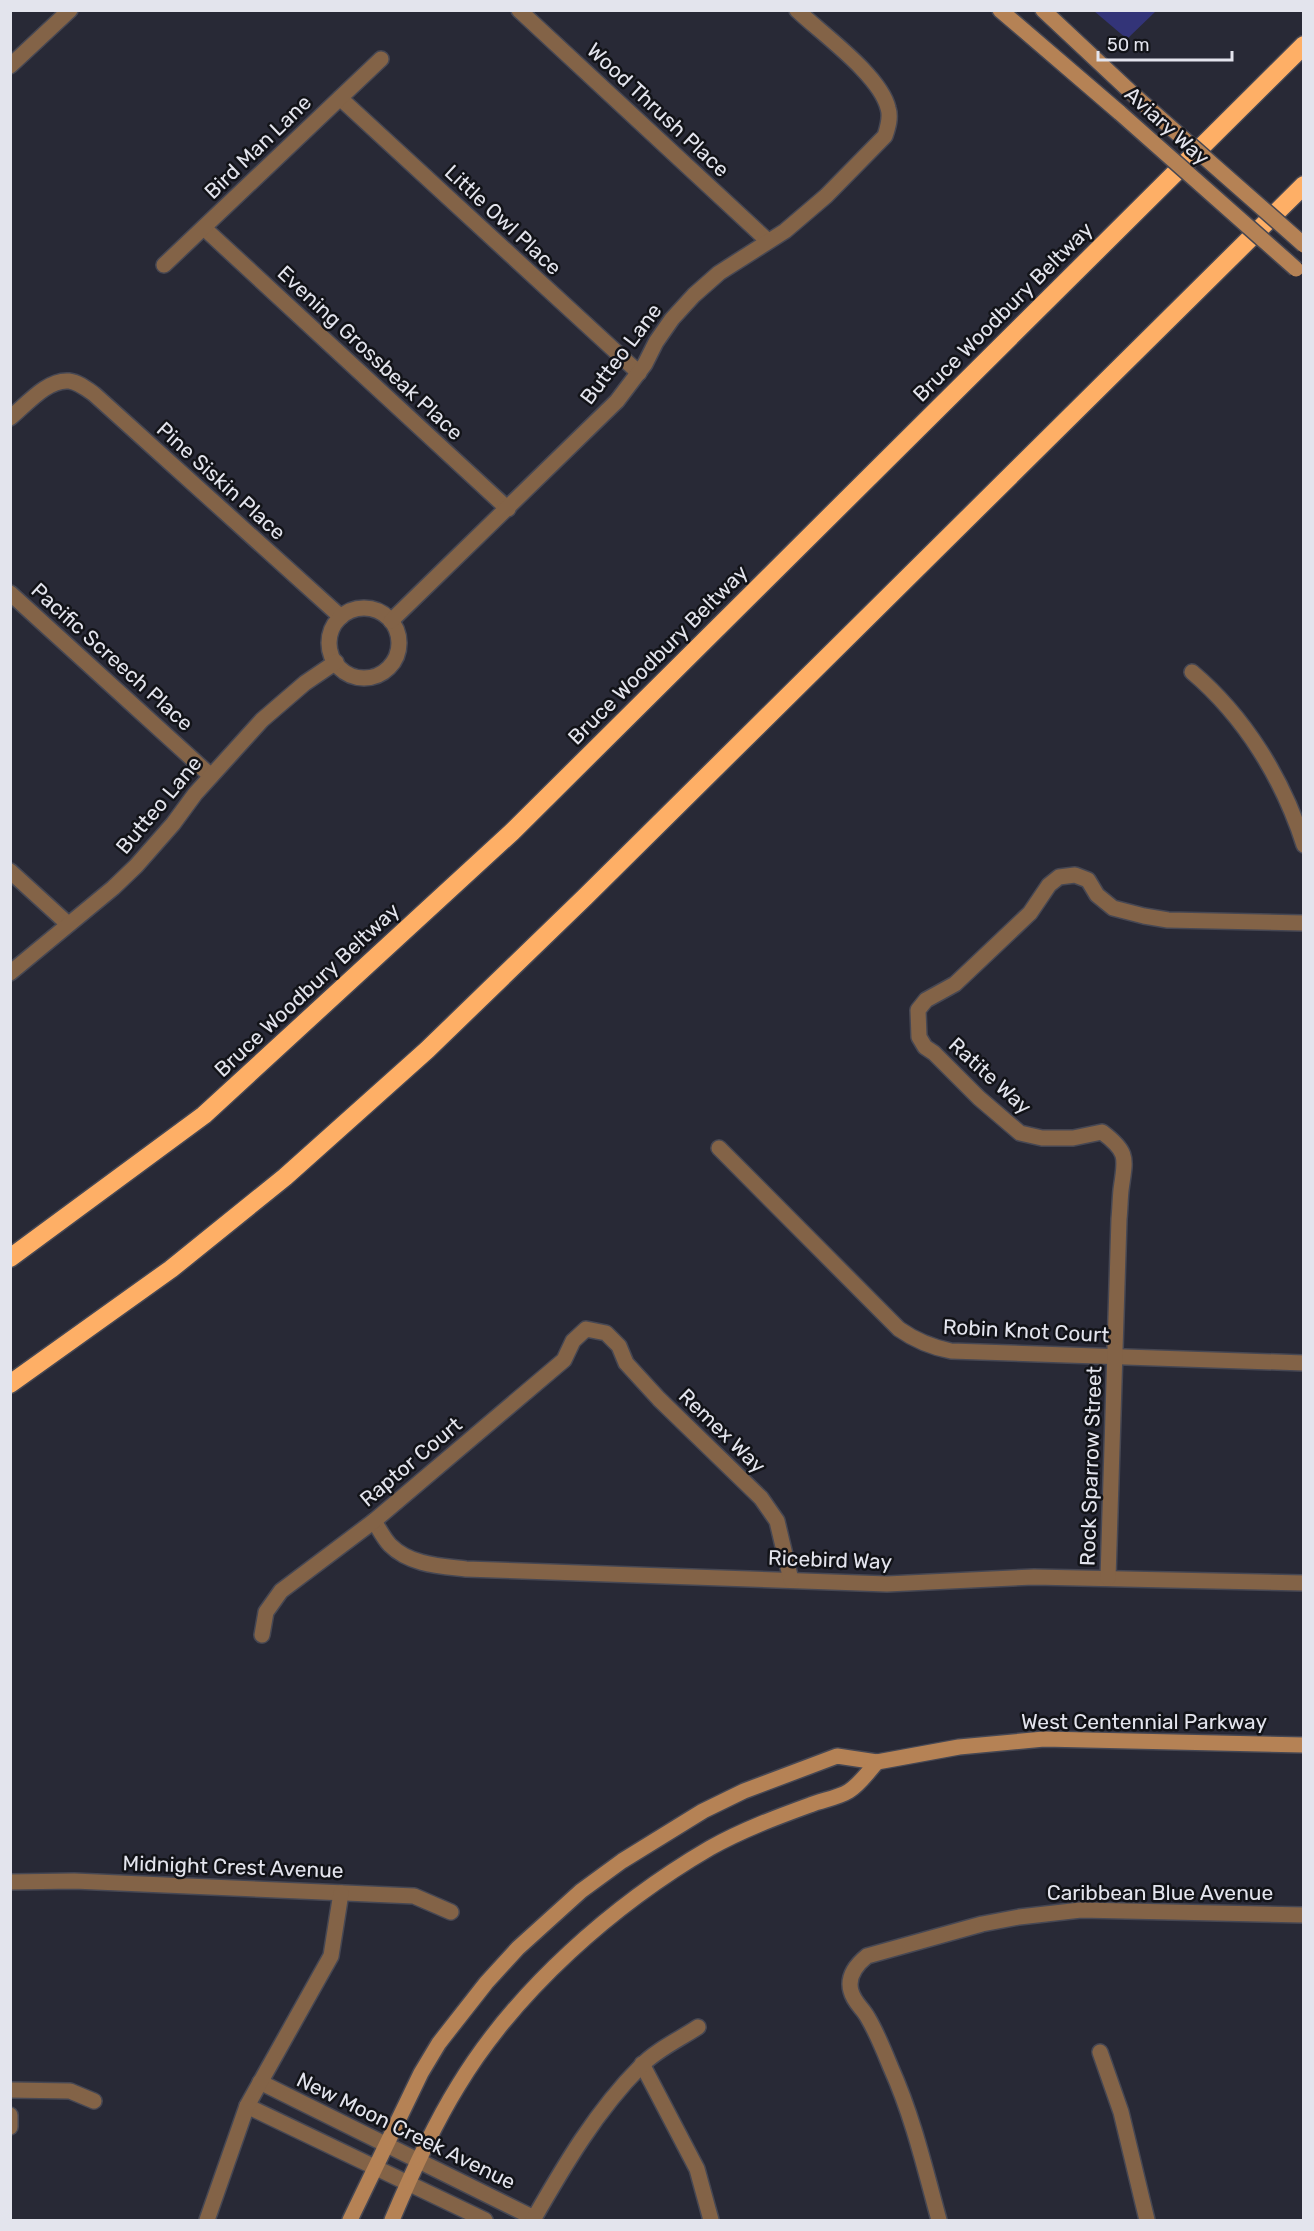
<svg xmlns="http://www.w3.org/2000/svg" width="1314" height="2231" viewBox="0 0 1314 2231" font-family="Rubik,sans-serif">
<rect width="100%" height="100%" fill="#282936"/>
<polygon fill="#333478" points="1094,11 1156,11 1127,39"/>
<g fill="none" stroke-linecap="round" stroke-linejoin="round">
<defs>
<g id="minor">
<polyline points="519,10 768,241"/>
<polyline points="10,66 70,10"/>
<polyline points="340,98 639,373"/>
<polyline points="204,228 508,509"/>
<polyline points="164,265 381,59"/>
<path d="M10,418C26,405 47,379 69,381C78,382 87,389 94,394L341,617"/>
<polyline points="10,593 211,776"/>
<circle cx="364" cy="643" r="35"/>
<path d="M391,621L617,401L645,364L656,342L672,319L694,295L719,273L785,231L826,196L885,136C888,127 891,117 888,108C880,75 822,34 797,10"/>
<path d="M1192,672C1245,717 1283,779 1304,845"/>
<polyline points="10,871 68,924"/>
<polyline points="10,973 113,888 136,866 173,824 195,794 262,720 305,683 336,662"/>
<path d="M719,1148L899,1329C916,1341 931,1347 951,1351L1304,1363"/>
<path d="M374,1521C379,1529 384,1539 390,1545C410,1565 440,1566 466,1569L887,1584L1034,1577L1304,1583"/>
<path d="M1108,1578L1119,1219C1120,1209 1120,1200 1121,1190C1125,1159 1130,1153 1102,1132L1073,1138H1042L1020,1133L979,1098L934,1053L925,1047L919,1037L918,1010L926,1000L955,984L1030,913L1049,885L1059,877L1075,875L1088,880L1097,895L1113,908L1144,916L1168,920L1304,923"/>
<polyline points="262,1635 266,1612 281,1591 374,1521 564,1360 573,1341 586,1329 606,1333 619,1346 626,1363 659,1399 761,1498 777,1521 791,1580"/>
<polyline points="10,1882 74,1881 414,1896 451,1912"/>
<polyline points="1100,2052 1121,2112 1147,2220"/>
<polyline points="642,2064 697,2169 711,2220"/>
<polyline points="260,2082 534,2218"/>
<polyline points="10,2090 70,2091 94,2101"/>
<polyline points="247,2106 485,2220"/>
<polyline points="10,2115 10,2127"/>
<polyline points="207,2220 247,2106 331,1956 341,1893"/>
<path d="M533,2220C564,2166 596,2111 641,2066C656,2050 680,2039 698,2027"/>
<path d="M939,2220C925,2169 913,2117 891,2068C884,2051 877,2033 868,2018C863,2008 854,2003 851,1991C847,1977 856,1965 867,1956L982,1924L1019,1917L1081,1910L1304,1915"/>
</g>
<g id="secondary">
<polyline points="1000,10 1120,113"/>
<polyline points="1043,10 1136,97"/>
<polyline points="350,2220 421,2073 439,2043 486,1983 518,1948 581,1891 622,1861 703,1811 744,1791 837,1756 877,1762 959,1747 1044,1739 1304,1745"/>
<path d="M392,2220C411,2175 432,2128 458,2086C516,1990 614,1904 710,1848C742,1830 777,1817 810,1805C822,1800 838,1798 849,1791C860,1784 869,1771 877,1762"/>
</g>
<g id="motorway">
<polyline points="10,1258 204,1115 512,832 1304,45"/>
<polyline points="10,1384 171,1269 285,1177 427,1050 585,897 1304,185"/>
</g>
</defs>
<use href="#minor" stroke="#464753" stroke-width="18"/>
<use href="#secondary" stroke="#464753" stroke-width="18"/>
<use href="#motorway" stroke="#464753" stroke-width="21"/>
<use href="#minor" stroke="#836347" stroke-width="15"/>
<use href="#secondary" stroke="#b58255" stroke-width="15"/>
<use href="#motorway" stroke="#feaf66" stroke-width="18"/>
<defs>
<g id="secondary-bridge">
<polyline points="1136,97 1304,245"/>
<polyline points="1120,113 1296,269"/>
</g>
</defs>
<use href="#secondary-bridge" stroke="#464753" stroke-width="18" stroke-linecap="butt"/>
<use href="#secondary-bridge" stroke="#b58255" stroke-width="15"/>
</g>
<g text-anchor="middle" stroke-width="5" stroke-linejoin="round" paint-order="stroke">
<g font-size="21" fill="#e3e4ed" stroke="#121318">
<text transform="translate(658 110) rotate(43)" y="7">Wood Thrush Place</text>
<text transform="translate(1167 126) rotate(42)" y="7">Aviary Way</text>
<text transform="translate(258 147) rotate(-44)" y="7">Bird Man Lane</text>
<text transform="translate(503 220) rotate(43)" y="7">Little Owl Place</text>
<text transform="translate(1003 312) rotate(-45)" y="7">Bruce Woodbury Beltway</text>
<text transform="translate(370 353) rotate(43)" y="7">Evening Grossbeak Place</text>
<text transform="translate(621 354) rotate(-53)" y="7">Butteo Lane</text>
<text transform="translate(221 481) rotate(42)" y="7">Pine Siskin Place</text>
<text transform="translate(658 655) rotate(-45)" y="7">Bruce Woodbury Beltway</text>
<text transform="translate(112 657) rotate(42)" y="7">Pacific Screech Place</text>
<text transform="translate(159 805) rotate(-50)" y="7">Butteo Lane</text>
<text transform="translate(307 990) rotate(-43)" y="7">Bruce Woodbury Beltway</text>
<text transform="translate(990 1076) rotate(42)" y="7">Ratite Way</text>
<text transform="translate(1026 1331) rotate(3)" y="7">Robin Knot Court</text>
<text transform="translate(722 1431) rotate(44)" y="7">Remex Way</text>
<text transform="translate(411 1462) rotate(-40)" y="7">Raptor Court</text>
<text transform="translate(1091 1466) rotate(-88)" y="7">Rock Sparrow Street</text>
<text transform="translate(830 1560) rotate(2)" y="7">Ricebird Way</text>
<text x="1144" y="1729">West Centennial Parkway</text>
<text transform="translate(233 1867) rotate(2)" y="7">Midnight Crest Avenue</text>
<text x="1160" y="1900">Caribbean Blue Avenue</text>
<text transform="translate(406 2131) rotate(26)" y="7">New Moon Creek Avenue</text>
</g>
</g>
<rect width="1314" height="2231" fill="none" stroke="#e3e4ed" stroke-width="24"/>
<path d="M1098 51v9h134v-9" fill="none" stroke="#e3e4ed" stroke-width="3"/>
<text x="1107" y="51" font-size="18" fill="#e3e4ed" stroke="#121318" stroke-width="4.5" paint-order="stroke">50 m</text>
</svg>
